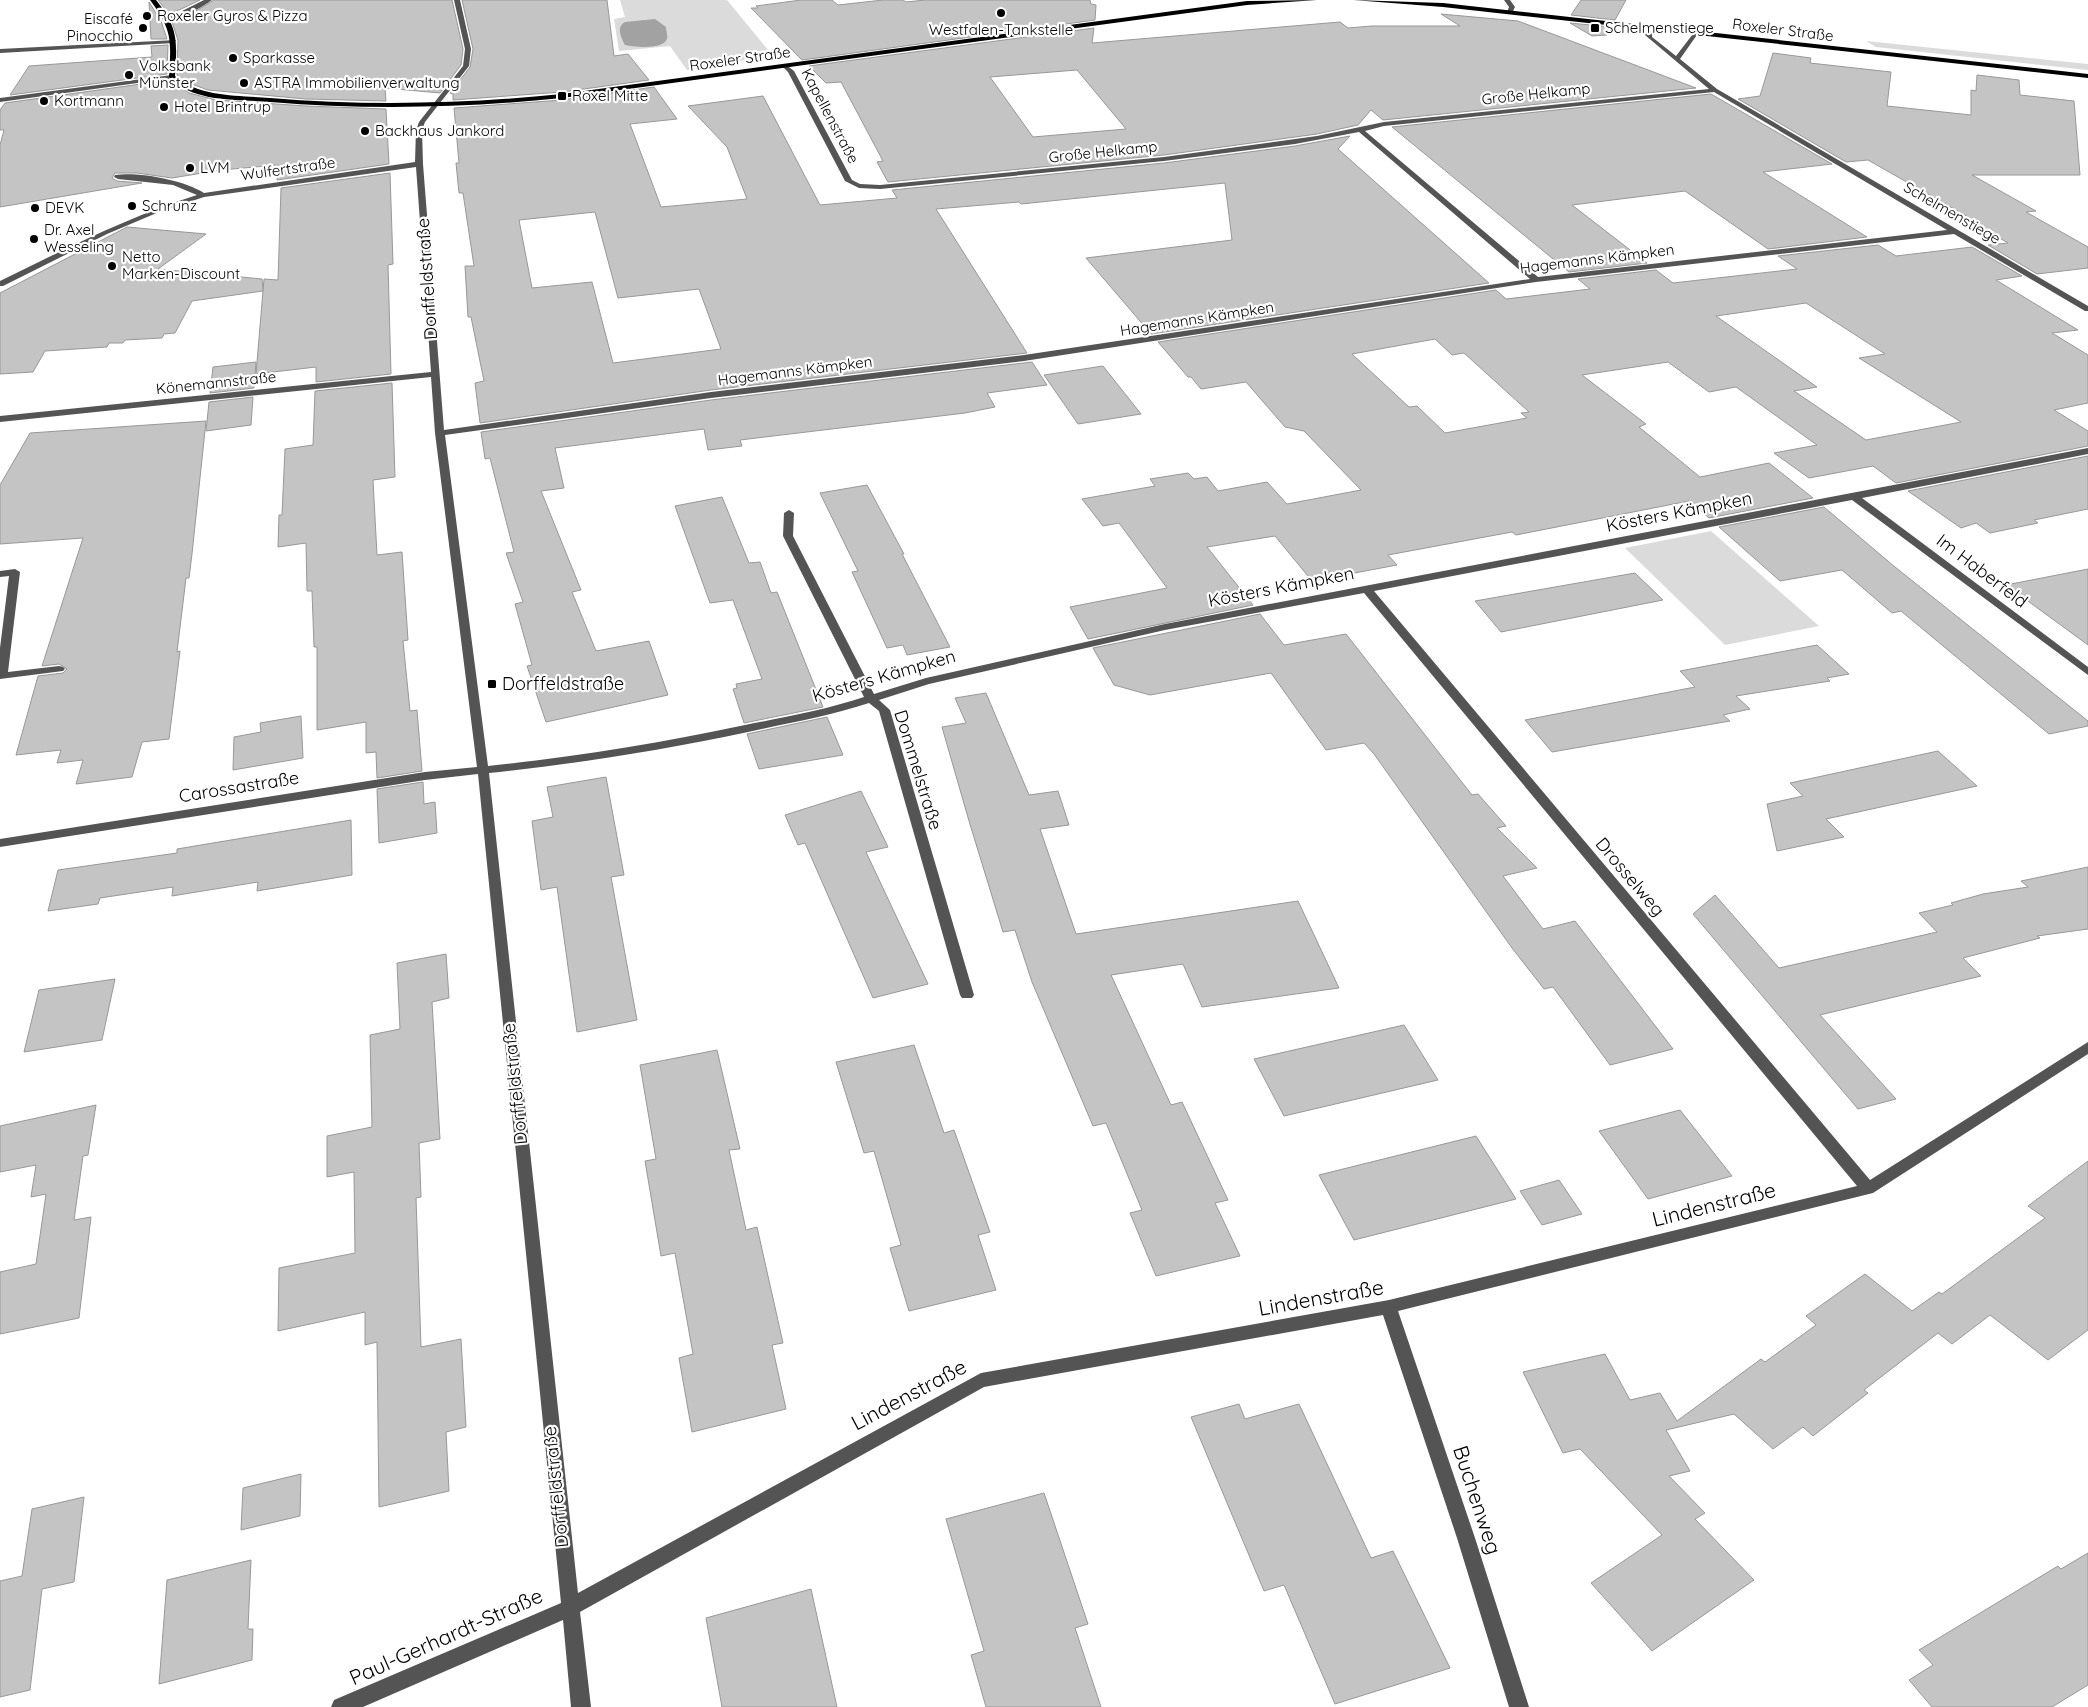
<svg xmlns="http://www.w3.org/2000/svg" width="2088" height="1707" viewBox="0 0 2088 1707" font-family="Quicksand,sans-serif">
<rect width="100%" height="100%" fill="#fff"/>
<g fill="#dbdbdb">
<polygon points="620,0 727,0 768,50 753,52 758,58 687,70 670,46 619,51 614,19 625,17"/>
<polygon points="1866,41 2088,64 2088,70 1876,47"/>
<polygon points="1711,531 1819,626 1725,645 1625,548"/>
</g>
<path fill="#a2a2a2" d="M655,19L666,27C666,30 668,36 667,39C663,50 634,47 625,45C621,37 616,27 625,22Z"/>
<g fill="#c4c4c4" stroke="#989898" fill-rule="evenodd">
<polygon points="158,0 200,0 179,10 168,13"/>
<polygon points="214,0 452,0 463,49 461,65 440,93 385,88 386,101 306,99 208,90 186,82 177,75 178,40 171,19 189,15"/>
<polygon points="462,0 607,0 614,56 628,54 649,80 562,92 453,100 453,94 450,93 470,67 473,49"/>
<polygon points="801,0 832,0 838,5 883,0 903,0 906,2 925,0 1090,0 1091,4 1096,5 1095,20 802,60 751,8 758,8 756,6"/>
<polygon points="1581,0 1626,0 1615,20 1571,15"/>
<polygon points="149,2 161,21 167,39 151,39"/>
<path d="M1441,14L1518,21L1696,88L1383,120L1371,110L1358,125L1317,134L1164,155L888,182L877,162L883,161L841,82L826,83L809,66L1094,28L1092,43L1340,22L1348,28L1372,26H1460ZM1077,70L1126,129L1033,137L990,77Z"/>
<polygon points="1570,23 1611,27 1607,35 1592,36"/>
<polygon points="168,45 167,74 10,95 29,66 152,57 151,46"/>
<polygon points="1773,53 1811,58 1810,63 1891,72 1887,106 1971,115 1971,90 1976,91 1977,75 2019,80 2020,95 2074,101 2080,175 1972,175 2036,211 2026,212 2088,247 2088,268 2037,274 1988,245 2008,243 1967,219 1970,218 1868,160 1846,162 1738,99 1760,96"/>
<polygon points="170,80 189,93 216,100 306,106 386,109 389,164 277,180 278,165 221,170 172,178 137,173 115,173 112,178 117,181 142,183 0,207 0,145 4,130 0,130 0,110 5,103"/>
<path d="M654,87L677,119L630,124L661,207L747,199L727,147L688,106L763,96L820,205L897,198L892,190L1164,163L1295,146L1350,136L1338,149L1489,283L1151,334L1086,258L1232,240L1225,183L1021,204L1019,202L936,209L1027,353L711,390L480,423L475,383L484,381L471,317H468L465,266H474L463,193H459L456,163H459L454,108L562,100ZM595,212L618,298L699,289L721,349L613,363L592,282L532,288L519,220Z"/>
<polygon points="1711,94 1832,164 1763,172 1867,237 1768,249 1685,191 1572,205 1647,263 1569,272 1392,127"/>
<polygon points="390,173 393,264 388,265 391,374 316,382 316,367 256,374 264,279 278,280 281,188"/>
<polygon points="127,227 206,234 158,269 262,279 263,291 192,301 175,333 164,334 162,338 125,340 123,343 109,343 107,347 45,351 33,372 0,374 0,293"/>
<path d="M1878,245L1896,256L1972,247L2022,276L1996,280L2078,330L2052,333L2088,355V403L2054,410L2088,431V446L1896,483L1873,466L1809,478L1774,453L1817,445L1736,387L1709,392L1668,362L1582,375L1646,424L1639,427L1700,477L1769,463L1813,498L1709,518L1689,501L1516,535L1512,532L1388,555L1397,565L1312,581L1275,536L1207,547L1253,605L1088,639L1070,607L1167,588L1119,523L1103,526L1082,499L1155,486L1150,479L1188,473L1194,479L1207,477L1218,491L1267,482L1287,504L1361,490L1304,431L1285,427L1246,382L1201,389L1191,377H1188L1158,342L1496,290L1506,299L1590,289L1578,279L1656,270L1673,283L1797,269L1778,256ZM1806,303L1885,354L1859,358L1961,422L1866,440L1794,391L1817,387L1716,316ZM1435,339L1452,355L1464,353L1529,412L1521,413L1527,418L1445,433L1417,406L1409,407L1352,354Z"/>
<polygon points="256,362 254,388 210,393 213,367"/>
<polygon points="1032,362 1047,385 987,393 995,407 965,413 740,440 742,446 708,450 704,429 555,448 564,488 541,491 581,590 572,592 596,651 649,641 668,695 546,722 527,666 532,665 515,604 523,602 506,553 514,552 490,458 485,459 481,432 711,400"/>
<polygon points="1103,366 1141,414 1078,424 1044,375"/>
<polygon points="392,383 395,477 373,480 377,555 402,552 408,640 403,641 410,711 417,710 422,771 377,778 376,752 366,753 366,722 317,730 317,647 314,647 312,591 307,591 306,543 278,547 279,515 282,515 285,449 313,445 315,391"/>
<polygon points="253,397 251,425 206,431 209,402"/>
<polygon points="206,421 192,554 189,578 186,578 177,652 180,651 169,739 142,742 132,777 76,784 83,760 57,763 61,750 16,755 38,676 63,673 67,669 59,664 42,666 83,538 0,544 0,485 30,433"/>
<polygon points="2088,456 2088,509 2034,520 2038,523 1990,533 1976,523 1961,528 1908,491"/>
<polygon points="867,485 904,554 902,554 950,647 907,655 903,645 887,648 852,572 858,571 820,493"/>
<polygon points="722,497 749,563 760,562 771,593 777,592 823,707 744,723 733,689 737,688 736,684 762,679 733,600 710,603 675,506"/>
<polygon points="1824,507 1895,567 2088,721 2088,726 2049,734 1901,611 1892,613 1842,570 1780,581 1719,527"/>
<polygon points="2088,569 2088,645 2006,585"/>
<polygon points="1635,573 1663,600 1501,632 1475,601"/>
<polygon points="1260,614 1284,645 1346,634 1472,795 1478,794 1506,826 1497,828 1537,868 1503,876 1543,929 1575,921 1673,1049 1610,1065 1553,987 1544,989 1512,948 1374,754 1364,743 1326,750 1271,673 1150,695 1114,685 1093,648"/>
<polygon points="1817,645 1849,674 1827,678 1830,681 1736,696 1750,709 1723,715 1730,721 1552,752 1525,720 1695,687 1680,671"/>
<polygon points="986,693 1029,795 1058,791 1069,825 1040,829 1076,934 1298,901 1339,988 1202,1007 1183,964 1111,975 1171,1105 1182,1102 1228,1200 1215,1203 1240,1256 1156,1276 1130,1213 1142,1210 1106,1123 1093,1126 1032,982 1015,930 1003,932 969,821 942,727 966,723 955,698"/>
<polygon points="301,716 303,758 233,770 234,737 261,732 260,723"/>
<polygon points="827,717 843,755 759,769 747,734"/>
<polygon points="1938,751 1977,786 1826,819 1844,837 1777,851 1767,804 1803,796 1790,783"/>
<polygon points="606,777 624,875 611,877 637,1020 577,1032 557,887 541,890 532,821 553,817 547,787"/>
<polygon points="423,782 424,804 435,802 437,833 379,843 377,789"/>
<polygon points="861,791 888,847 866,852 928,984 873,998 805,843 798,845 785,815"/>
<polygon points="351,820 352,875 257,891 258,882 172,896 173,887 100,898 98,904 48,911 58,870 177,853 177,849"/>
<polygon points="2088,867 2088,929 2037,936 2040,938 1963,958 1981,976 1820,1015 1896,1099 1858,1109 1693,914 1715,895 1779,968 1937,932 1919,913 1953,905 1951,903 1983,894 2028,887 2021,881"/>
<polygon points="446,954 449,998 432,1002 440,1139 419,1143 421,1197 416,1198 421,1347 461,1339 466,1427 446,1432 449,1491 379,1507 377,1342 365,1345 365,1312 278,1331 279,1268 355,1253 354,1172 327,1177 327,1136 372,1127 370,1035 400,1029 397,963"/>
<polygon points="115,979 102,1040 24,1052 39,990"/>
<polygon points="1404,1025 1438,1080 1284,1116 1254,1059"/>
<polygon points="914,1045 944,1133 954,1130 990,1232 978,1235 996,1290 909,1311 890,1248 901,1245 874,1151 864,1153 836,1062"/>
<polygon points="717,1050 740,1149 729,1150 746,1230 757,1227 783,1343 772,1345 786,1409 692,1432 679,1358 693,1354 675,1253 661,1256 645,1161 656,1159 640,1065"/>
<polygon points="96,1105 88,1155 83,1156 74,1220 91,1217 79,1318 0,1334 0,1272 36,1264 46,1194 31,1197 36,1165 0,1172 0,1126"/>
<polygon points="1680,1110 1732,1176 1648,1199 1599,1131"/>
<polygon points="1476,1136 1516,1199 1354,1240 1319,1175"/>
<polygon points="2088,1161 2088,1330 2048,1360 1990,1315 1952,1344 1938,1333 1864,1390 1868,1393 1813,1436 1803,1427 1773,1449 1734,1414 1666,1430 1690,1471 1669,1476 1705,1513 1695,1519 1754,1580 1652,1651 1591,1583 1662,1535 1580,1449 1563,1453 1523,1372 1605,1354 1630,1400 1660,1393 1677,1421 1761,1359 1765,1362 1816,1325 1806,1316 1865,1274 1912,1311 1939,1292 1942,1294 2045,1218 2028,1206"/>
<polygon points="1559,1180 1582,1214 1542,1225 1520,1191"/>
<polygon points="1239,1404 1245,1419 1299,1404 1371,1558 1393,1551 1450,1668 1335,1704 1284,1585 1264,1591 1191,1417"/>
<polygon points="301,1474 300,1516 241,1530 243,1488"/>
<polygon points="1044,1493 1088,1624 1075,1628 1101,1707 986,1707 971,1655 984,1651 946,1519"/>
<polygon points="84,1497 74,1582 42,1589 30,1690 0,1697 0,1581 22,1576 32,1509"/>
<polygon points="2088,1553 2088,1685 2052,1707 1932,1707 1909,1680 1933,1665 1919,1650 2058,1566 2061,1569"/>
<polygon points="251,1560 248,1629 253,1629 252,1660 159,1684 167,1580"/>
<polygon points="811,1589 837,1707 722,1707 706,1618"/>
</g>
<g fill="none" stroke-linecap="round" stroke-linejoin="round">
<g fill="#545454" fill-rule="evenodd">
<path d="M204,0H212C201,8 176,23 163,16L180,12Z"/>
<path d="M454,0H460L471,49L469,66L425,122L422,130L423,164L444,430L711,392L1024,355L1530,279L1359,132L1295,144L1164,161L880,189L859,188L845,181L788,72L782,66L785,64L794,71L852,180L860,184L880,185L1164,157L1317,136L1384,122L1709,89L1645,35L1649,27H1653L1652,37L1676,56L1696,30L1699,32L1680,59L1717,89L2088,306V311H2085L1954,234L1536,282L1024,361L711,398L445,435L488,766C574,757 661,743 745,725C785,717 825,710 864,697L783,536L784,513L789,510L794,513L793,536L874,694L926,678L1165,624L2088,448V454L1862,498L2088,667V675L1852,500L1374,591L1870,1180L2088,1042V1054L1873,1193L1398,1311L1475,1538L1529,1707H1509L1457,1538L1383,1315L984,1387L580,1612L591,1707H571L563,1620L363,1707H331L334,1700L561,1603L478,774L425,780L0,847V839L425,772L477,767L435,433L431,377L0,422V416L431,372L416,167L204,197L159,212L107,234L3,286H0V281C65,249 128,217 197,195L173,185L118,179L114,177L115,175C140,172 183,180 204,193L415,162L416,130L419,122L463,66L465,49ZM1714,92L1947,230L1538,277L1365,131L1384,126ZM1364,593L1857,1186L1389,1300L981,1373L578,1593L489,773C576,764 663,750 748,732C788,723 830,716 869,703L879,711L960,995L962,998H972L974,995L890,710L879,700L929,684L1165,630Z"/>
<polygon points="1504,0 1510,0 1515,7 1512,13 1507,12 1509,7"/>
<polygon points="176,40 174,43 0,53 0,49"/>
<polygon points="172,75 174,78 0,102 0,98"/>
<polygon points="15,569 20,572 8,672 59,666 63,667 65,669 63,671 0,679 0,648 9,576 0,577 0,571"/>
</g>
<g fill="#000" fill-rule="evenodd">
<path d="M150,0H156C179,28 177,42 175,76C201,98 238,95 270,98C367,106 464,104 562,94L1247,1L1317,0L1247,5L562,98C464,108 367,110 270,102C237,99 193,103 169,77C171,40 173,31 150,0Z"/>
<polygon points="1353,0 1443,3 2088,74 2088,78 1443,7"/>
</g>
</g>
<g fill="#000" stroke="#fff" stroke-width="2">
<circle cx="1001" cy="13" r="5"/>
<circle cx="147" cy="16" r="5"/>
<circle cx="143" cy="28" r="5"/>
<rect x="1590" y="23" width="10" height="10" rx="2.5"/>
<circle cx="233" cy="58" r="5"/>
<circle cx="129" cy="75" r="5"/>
<circle cx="244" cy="83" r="5"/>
<rect x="557" y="91" width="10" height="10" rx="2.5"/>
<circle cx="44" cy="101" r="5"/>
<circle cx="164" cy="107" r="5"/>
<circle cx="365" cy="131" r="5"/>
<circle cx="190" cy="168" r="5"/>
<circle cx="132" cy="206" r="5"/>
<circle cx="35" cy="208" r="5"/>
<circle cx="34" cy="239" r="5"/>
<circle cx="112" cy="266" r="5"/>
<rect x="487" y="679" width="10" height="10" rx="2.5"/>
</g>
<g text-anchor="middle" stroke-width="4.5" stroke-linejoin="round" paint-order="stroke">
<g font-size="15" fill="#000" stroke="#fff" text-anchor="start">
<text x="157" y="21">Roxeler Gyros &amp; Pizza</text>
<text x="133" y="24" text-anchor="end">Eiscafé<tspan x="133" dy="17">Pinocchio</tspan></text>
<text x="1605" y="33">Schelmenstiege</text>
<text x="1001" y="35" text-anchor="middle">Westfalen-Tankstelle</text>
<text x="243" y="63">Sparkasse</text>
<text x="139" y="71">Volksbank<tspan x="139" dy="17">Münster</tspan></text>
<text x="254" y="88">ASTRA Immobilienverwaltung</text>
<text x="572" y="101">Roxel Mitte</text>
<text x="54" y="106">Kortmann</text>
<text x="174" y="112">Hotel Brintrup</text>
<text x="375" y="136">Backhaus Jankord</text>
<text x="200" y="173">LVM</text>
<text x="142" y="211">Schrunz</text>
<text x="45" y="213">DEVK</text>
<text x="44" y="235">Dr. Axel<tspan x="44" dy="17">Wesseling</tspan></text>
<text x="122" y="262">Netto<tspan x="122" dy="17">Marken-Discount</tspan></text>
</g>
<g font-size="15" fill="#000" stroke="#fff">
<text transform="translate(1783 30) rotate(7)" y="5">Roxeler Straße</text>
<text transform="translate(740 59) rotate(-8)" y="5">Roxeler Straße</text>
<text transform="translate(1536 94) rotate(-6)" y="5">Große Helkamp</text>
<text transform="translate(830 116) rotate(62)" y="5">Kapellenstraße</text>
<text transform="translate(1103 152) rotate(-6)" y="5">Große Helkamp</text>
<text transform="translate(288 169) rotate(-8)" y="5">Wulfertstraße</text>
<text transform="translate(1952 213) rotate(30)" y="5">Schelmenstiege</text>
<text transform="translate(1597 259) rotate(-7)" y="5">Hagemanns Kämpken</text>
<text transform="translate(1197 319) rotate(-9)" y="5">Hagemanns Kämpken</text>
<text transform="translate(795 371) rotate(-7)" y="5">Hagemanns Kämpken</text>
<text transform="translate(216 383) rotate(-6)" y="5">Könemannstraße</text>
</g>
<g font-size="18" fill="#000" stroke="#fff">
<text transform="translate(427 279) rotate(-94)" y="6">Dorffeldstraße</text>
<text transform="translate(1679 512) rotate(-11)" y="6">Kösters Kämpken</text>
<text transform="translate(1982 571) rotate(37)" y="6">Im Haberfeld</text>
<text transform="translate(1281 587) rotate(-11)" y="6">Kösters Kämpken</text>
<text transform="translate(884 676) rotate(-16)" y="6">Kösters Kämpken</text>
<text transform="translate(918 770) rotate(73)" y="6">Dommelstraße</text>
<text transform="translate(239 787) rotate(-9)" y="6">Carossastraße</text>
<text transform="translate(1630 877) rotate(50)" y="6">Drosselweg</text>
<text transform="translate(515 1084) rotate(-96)" y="6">Dorffeldstraße</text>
<text transform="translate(556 1487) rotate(-96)" y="6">Dorffeldstraße</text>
</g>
<g font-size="18" fill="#000" stroke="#fff" text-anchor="start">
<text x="502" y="690">Dorffeldstraße</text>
</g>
<g font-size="21" fill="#000" stroke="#fff">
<text transform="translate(1714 1205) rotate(-14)" y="7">Lindenstraße</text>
<text transform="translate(1321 1298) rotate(-10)" y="7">Lindenstraße</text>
<text transform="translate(909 1395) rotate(-28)" y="7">Lindenstraße</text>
<text transform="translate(1477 1500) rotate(72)" y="7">Buchenweg</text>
<text transform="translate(446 1637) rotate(-24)" y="7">Paul-Gerhardt-Straße</text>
</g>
</g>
</svg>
